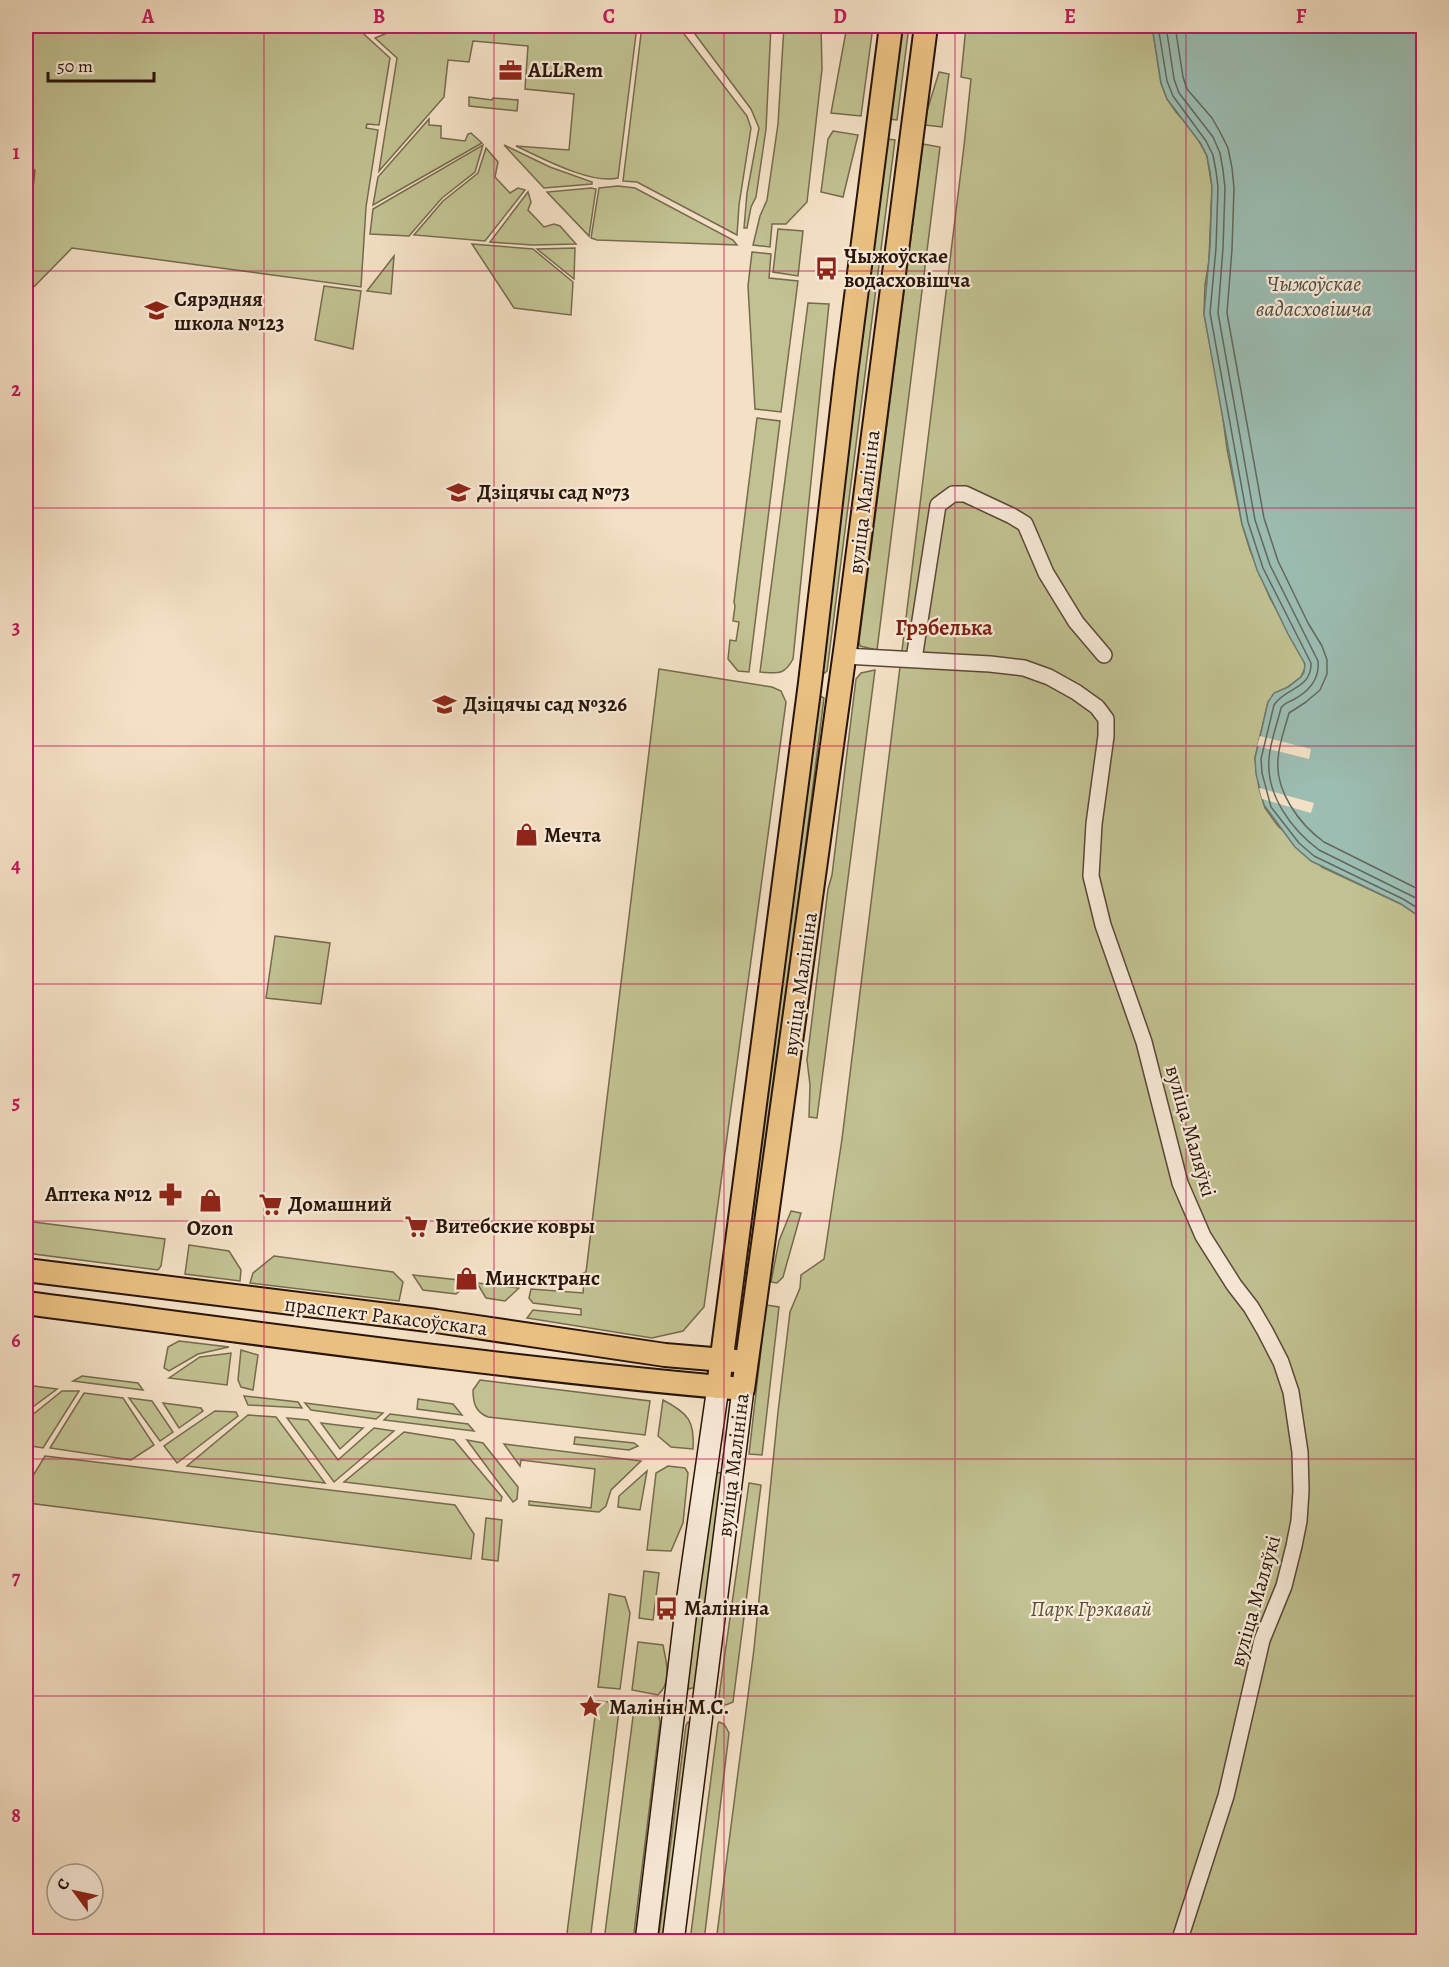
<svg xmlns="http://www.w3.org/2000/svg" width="1449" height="1967" viewBox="0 0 1449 1967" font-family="Alegreya,serif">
<rect width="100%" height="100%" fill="#f4e0c5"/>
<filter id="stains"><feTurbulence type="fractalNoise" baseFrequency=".00333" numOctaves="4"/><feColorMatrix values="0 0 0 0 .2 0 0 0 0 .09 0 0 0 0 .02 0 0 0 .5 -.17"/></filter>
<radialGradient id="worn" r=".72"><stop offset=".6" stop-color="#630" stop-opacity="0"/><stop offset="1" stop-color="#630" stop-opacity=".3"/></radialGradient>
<g fill="#c1c191" stroke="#756a4d" stroke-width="1.5">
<polygon points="26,26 355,26 390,58 379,125 367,124 366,128 378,130 366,207 361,287 72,248 26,295 26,189 33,189 35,170 26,168"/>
<path d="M404,26H637L618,178C591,185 540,157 516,146L569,150L574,94L525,89L528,46L473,41L469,62L448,60L444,97L379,171L397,58L375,38Z"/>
<polygon points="642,26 678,26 747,116 751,128 739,205 737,235 637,182 623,181"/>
<polygon points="689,26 771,26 766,129 756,197 751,207 747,228 744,228 747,193 759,128 751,109"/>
<polygon points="784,26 821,26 822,69 807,202 786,224 772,224 770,247 753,245 760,216 767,200 778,124"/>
<polygon points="847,26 873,26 861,116 831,113"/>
<polygon points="901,26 909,26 897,120 889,119"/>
<polygon points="966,26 1152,26 1161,83 1167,99 1176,112 1194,132 1207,156 1212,187 1209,261 1205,285 1204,314 1220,396 1227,449 1242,524 1250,550 1270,598 1304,659 1305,668 1301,677 1268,702 1255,758 1259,788 1265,808 1278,826 1322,867 1401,904 1423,919 1423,1941 716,1942 754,1649 778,1412 790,1312 800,1288 801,1275 824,1259 842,1139 964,146 971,79 961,77"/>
<polygon points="939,72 949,74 942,127 925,125 927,111"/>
<polygon points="469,97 492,100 493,98 518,100 517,111 469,106"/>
<polygon points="429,119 429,125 441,126 441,138 465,141 468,134 471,133 482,143 373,205 378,177"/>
<polygon points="833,131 858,135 843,197 821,192 828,139"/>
<polygon points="887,139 895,140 827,671 823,674 820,672"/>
<polygon points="923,144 940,147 877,650 860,646 859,642"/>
<polygon points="483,145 475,172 442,198 409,236 370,234 373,209"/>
<polygon points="504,145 550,167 592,182 592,184 544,188"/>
<polygon points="486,148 498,162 495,177 510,193 518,188 525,190 485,241 414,235 443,201 478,173"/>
<polygon points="618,186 635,188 733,240 737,245 597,240 591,238 599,188"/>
<polygon points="596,189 589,236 547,192 591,188"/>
<polygon points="528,192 531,202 528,210 544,227 554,224 560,226 576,244 532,245 490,242"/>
<polygon points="778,229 803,231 798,276 773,272"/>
<polygon points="472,244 533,249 573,282 571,315 514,308"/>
<polygon points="575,248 574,279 537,249"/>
<polygon points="752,252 771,254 769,278 798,281 781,412 755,409 748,286"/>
<polygon points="394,256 391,294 367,291"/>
<polygon points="324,286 361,291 353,349 315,340"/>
<path d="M808,303L829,304L793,659C784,676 777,673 760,672Z"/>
<polygon points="757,418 780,421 749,672 738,671 728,659 730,640 736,641 739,622 733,621 735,606 734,602"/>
<polygon points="659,669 772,687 781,691 786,702 704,1307 683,1331 652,1338 527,1318 533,1310 581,1315 581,1309 533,1303 529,1298 531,1289 583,1293 584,1282 567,1280 586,1272"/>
<polygon points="875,670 817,1118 809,1117 810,1085 807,1060 828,889 832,875 856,679 861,673"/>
<polygon points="818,695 824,698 751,1278 743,1277"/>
<polygon points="275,936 330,943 321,1004 266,998"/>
<polygon points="791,1211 801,1213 783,1277 777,1283 771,1282 779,1241"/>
<polygon points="26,1221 165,1239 161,1266 158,1270 26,1253"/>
<polygon points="189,1245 229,1251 241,1270 240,1281 185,1274"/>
<polygon points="274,1256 393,1272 403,1282 399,1301 250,1283 253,1273"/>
<polygon points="413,1275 468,1281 467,1285 456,1294 423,1290"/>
<polygon points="477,1283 519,1288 505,1301 486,1298"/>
<polygon points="766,1305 779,1307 762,1455 749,1454"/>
<polygon points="179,1341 229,1347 198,1354 169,1371 164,1368 168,1347"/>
<polygon points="241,1350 258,1355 253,1390 241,1387 238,1380"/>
<polygon points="231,1353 227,1385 169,1378 200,1357"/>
<polygon points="82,1376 138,1383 143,1390 73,1381"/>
<path d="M480,1380L650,1401L645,1435L488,1417C475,1412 473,1402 473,1390Z"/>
<polygon points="26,1385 57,1389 26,1412"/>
<polygon points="62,1391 79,1391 43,1448 26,1445 26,1420"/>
<polygon points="84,1393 123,1398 154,1445 131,1460 50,1448"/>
<polygon points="244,1396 298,1402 302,1408 248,1405"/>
<polygon points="129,1398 152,1401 173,1432 160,1441"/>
<polygon points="418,1399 453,1404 462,1415 417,1409"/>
<path d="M663,1400C688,1413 695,1421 693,1449L671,1447L658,1436Z"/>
<polygon points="163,1403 201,1408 203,1411 179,1428"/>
<polygon points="305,1403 383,1413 376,1419 311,1410"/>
<polygon points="215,1411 236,1412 238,1416 177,1463 164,1446"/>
<polygon points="390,1414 468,1424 474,1431 384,1420"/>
<polygon points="248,1415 276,1417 325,1483 187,1466"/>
<polygon points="287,1418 308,1420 338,1460 374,1428 394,1431 334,1482"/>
<polygon points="321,1423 363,1428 340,1449"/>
<polygon points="404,1432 454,1440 502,1497 501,1501 344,1482"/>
<polygon points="575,1437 634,1443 638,1446 629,1450 574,1444"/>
<polygon points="467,1440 483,1443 518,1487 517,1499 513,1502"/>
<polygon points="504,1444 641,1461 611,1490 606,1506 599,1512 529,1505 529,1501 591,1508 595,1469 521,1460 520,1466"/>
<polygon points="45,1456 455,1505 474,1534 471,1559 28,1503 31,1479"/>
<polygon points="668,1466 685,1468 688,1473 683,1523 671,1551 647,1550 656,1473"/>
<polygon points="647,1471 640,1510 618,1507 619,1496"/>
<polygon points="712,1472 722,1473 696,1687 689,1689 687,1684"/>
<polygon points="749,1483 761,1485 733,1702 726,1705 721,1702 719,1696"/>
<polygon points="486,1518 502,1520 498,1561 482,1559"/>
<polygon points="644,1571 659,1573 653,1620 639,1618"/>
<polygon points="609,1594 625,1597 630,1613 620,1689 598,1687"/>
<path d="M638,1642L663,1645C666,1662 673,1681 658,1695L632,1690Z"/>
<polygon points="597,1701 620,1703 590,1941 566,1941"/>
<polygon points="634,1709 658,1712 660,1722 633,1941 604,1941"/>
<polygon points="688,1722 692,1723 666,1941 658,1942 686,1725"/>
<polygon points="719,1722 724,1724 729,1733 704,1941 690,1941 718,1724"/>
</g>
<polygon fill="#9cbdb2" stroke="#6e796e" stroke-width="1.5" points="1152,26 1423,26 1423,919 1401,904 1311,861 1295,847 1264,805 1256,774 1255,758 1268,702 1274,693 1288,687 1301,677 1304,672 1305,664 1288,634 1257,570 1242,524 1204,314 1210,247 1212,187 1210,172 1207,156 1201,144 1167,99 1161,83"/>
<g fill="#f4e0c5">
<polygon points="1260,736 1311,749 1309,759 1257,746"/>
<polygon points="1259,788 1314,803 1311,813 1262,799"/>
</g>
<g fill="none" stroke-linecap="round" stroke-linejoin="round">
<g stroke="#62685e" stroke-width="1.5">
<path d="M1158,26L1167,81L1173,96L1206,141L1213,155L1216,171L1218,187L1216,248L1210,313L1248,522L1263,568L1311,663C1312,689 1284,688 1274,705L1261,759L1262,773L1271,807L1299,843L1314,856L1403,899L1424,912"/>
<path d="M1166,26L1174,79L1179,93L1213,137L1220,153L1223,170L1225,188L1223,248L1218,313L1255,520L1270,565L1318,661C1320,680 1308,692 1293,700C1287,703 1284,703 1281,708C1277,725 1270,742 1269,759C1266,795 1291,829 1319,850L1424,902"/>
<path d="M1175,26L1183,77L1187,89L1212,118L1220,132L1228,148L1232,168L1234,188L1232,249L1227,313L1264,518L1278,561L1308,623L1322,646L1327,660V674L1320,690L1306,702L1289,713C1285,728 1279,743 1278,759C1275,791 1299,824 1324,842L1424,892"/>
</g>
<defs>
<g id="minor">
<polyline points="845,656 990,664 1024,668 1049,677 1076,692 1097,707 1106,719 1106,736 1094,824 1091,876 1103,925 1144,1042 1180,1183 1203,1236 1234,1285 1251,1307 1265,1331 1281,1362 1291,1392 1300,1452 1301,1491 1299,1521 1294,1546 1284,1586 1262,1640 1226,1796 1179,1942"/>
<polyline points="914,659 938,505 953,494 965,494 1012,516 1025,524 1046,573 1076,622 1104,655"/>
</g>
<g id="secondary">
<polyline points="646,1942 686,1610 718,1387"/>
<polyline points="673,1942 743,1389"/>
</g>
<g id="primary">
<polyline points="26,1270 436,1321 665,1355 736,1361"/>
<path d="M26,1303C264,1334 503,1368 743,1389L846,644L926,26"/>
<polyline points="718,1387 810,683 846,374 891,26"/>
</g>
</defs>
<use href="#minor" stroke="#5c4738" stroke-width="18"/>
<use href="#secondary" stroke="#291409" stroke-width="24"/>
<use href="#primary" stroke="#291409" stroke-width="26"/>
<use href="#minor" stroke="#f8ebd9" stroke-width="15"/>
<use href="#secondary" stroke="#f8ebd9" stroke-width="21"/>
<use href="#primary" stroke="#eac082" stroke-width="22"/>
</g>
<path fill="none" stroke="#c2185b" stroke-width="1.5" stroke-opacity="0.55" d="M264,26V1942M494,26V1942M724,26V1942M955,26V1942M1186,26V1942M26,271H1424M26,508H1424M26,746H1424M26,984H1424M26,1221H1424M26,1459H1424M26,1696H1424"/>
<defs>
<symbol id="office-bare" viewBox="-9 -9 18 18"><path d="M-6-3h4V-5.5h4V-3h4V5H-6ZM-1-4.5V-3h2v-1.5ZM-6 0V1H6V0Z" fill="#8f2418" stroke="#f8ebd9" stroke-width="2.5" paint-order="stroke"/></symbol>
<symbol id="bus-bare" viewBox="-9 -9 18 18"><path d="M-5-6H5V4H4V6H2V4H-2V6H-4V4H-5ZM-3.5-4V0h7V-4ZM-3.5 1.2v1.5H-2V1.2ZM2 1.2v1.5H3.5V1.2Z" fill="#8f2418" stroke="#f8ebd9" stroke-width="2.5" paint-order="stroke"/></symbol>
<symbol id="school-bare" viewBox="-9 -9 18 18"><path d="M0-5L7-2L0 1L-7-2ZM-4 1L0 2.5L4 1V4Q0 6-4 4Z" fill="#8f2418" stroke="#f8ebd9" stroke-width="2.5" paint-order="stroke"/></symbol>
<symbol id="shop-bare" viewBox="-9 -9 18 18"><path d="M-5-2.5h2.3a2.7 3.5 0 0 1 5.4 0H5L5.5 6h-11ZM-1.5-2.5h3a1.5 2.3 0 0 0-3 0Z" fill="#8f2418" stroke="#f8ebd9" stroke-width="2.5" paint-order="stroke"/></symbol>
<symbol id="pharmacy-bare" viewBox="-9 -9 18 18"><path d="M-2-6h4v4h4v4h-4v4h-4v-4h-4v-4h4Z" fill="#8f2418" stroke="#f8ebd9" stroke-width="2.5" paint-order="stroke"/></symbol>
<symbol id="supermarket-bare" viewBox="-9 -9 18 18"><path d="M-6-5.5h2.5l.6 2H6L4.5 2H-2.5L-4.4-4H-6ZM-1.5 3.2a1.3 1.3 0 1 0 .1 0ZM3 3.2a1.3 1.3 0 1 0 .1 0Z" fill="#8f2418" stroke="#f8ebd9" stroke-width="2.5" paint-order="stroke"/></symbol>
<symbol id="sight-bare" viewBox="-9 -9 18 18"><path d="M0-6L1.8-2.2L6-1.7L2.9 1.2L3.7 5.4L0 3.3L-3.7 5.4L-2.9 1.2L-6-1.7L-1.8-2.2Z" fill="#8f2418" stroke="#f8ebd9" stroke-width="2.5" paint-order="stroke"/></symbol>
</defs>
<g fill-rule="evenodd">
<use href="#office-bare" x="494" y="54" width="33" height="33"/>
<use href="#bus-bare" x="810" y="252" width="33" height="33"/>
<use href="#school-bare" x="140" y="294" width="33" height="33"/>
<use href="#school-bare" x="442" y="476" width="33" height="33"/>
<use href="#school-bare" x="428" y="688" width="33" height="33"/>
<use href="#shop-bare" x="510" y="818" width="33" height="33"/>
<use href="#pharmacy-bare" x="154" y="1178" width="33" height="33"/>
<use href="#shop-bare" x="194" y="1184" width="33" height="33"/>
<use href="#supermarket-bare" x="254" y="1188" width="33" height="33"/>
<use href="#supermarket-bare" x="400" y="1210" width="33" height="33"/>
<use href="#shop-bare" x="450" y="1262" width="33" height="33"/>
<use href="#bus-bare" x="650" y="1592" width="33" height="33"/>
<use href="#sight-bare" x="574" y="1690" width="33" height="33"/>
</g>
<g text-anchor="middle" stroke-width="4.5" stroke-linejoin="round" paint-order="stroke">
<g font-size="21" font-weight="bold" fill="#291409" stroke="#f8ebd9" text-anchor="start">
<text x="528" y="77">ALLRem</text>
<text x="844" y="263">Чыжоўскае<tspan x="844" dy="24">водасховішча</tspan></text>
<text x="174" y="306">Сярэдняя<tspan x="174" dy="24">школа №123</tspan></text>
<text x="477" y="499">Дзіцячы сад №73</text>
<text x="463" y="711">Дзіцячы сад №326</text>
<text x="544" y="842">Мечта</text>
<text x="152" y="1201" text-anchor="end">Аптека №12</text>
<text x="288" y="1211">Домашний</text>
<text x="435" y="1233">Витебские ковры</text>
<text x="210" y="1235" text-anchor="middle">Ozon</text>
<text x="485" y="1285">Минсктранс</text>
<text x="684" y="1615">Малініна</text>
<text x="609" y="1714">Малінін М.С.</text>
</g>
<g font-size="21" fill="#291409" stroke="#f8ebd9">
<text transform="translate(864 502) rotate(-83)" y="7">вуліца Малініна</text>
<text transform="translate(800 984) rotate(-82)" y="7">вуліца Малініна</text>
<text transform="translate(1191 1131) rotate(74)" y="7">вуліца Маляўкі</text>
<text transform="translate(386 1316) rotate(7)" y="7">праспект Ракасоўскага</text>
<text transform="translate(733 1465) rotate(-83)" y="7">вуліца Малініна</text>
<text transform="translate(1255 1601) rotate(-74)" y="7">вуліца Маляўкі</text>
</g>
<g font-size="21" font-style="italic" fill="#5e5139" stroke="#f8ebd9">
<text x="1091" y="1616">Парк Грэкавай</text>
</g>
<g font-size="22" font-style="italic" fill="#514f44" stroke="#f8ebd9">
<text x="1314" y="291">Чыжоўскае<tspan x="1314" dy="25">вадасховішча</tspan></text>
</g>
<g font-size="22" font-weight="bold" fill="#7a1f14" stroke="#f8ebd9">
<text x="944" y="635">Грэбелька</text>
</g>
</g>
<rect width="1449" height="1967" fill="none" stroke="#f4e0c5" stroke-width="66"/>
<g transform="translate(75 1892) rotate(303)"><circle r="28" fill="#f8ebd9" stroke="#a59586" stroke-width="1.5"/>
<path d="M0-4.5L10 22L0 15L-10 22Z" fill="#8f2418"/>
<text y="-9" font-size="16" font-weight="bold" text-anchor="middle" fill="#291409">С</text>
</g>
<path d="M48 72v9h106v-9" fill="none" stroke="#291409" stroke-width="3"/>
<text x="57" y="72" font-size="18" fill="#291409" stroke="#f8ebd9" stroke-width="4.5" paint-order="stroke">50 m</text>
<rect x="33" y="33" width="1383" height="1901" fill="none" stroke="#c2185b" stroke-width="2"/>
<g font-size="20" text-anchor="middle" font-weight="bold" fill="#c2185b">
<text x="148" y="23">A</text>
<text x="379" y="23">B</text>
<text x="609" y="23">C</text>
<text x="840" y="23">D</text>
<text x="1070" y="23">E</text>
<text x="1301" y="23">F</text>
<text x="16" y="159">1</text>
<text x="16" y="396">2</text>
<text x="16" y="634">3</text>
<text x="16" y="872">4</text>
<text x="16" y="1109">5</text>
<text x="16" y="1347">6</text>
<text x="16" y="1584">7</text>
<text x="16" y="1822">8</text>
</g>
<rect width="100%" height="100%" filter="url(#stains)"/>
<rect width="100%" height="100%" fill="url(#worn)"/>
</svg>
